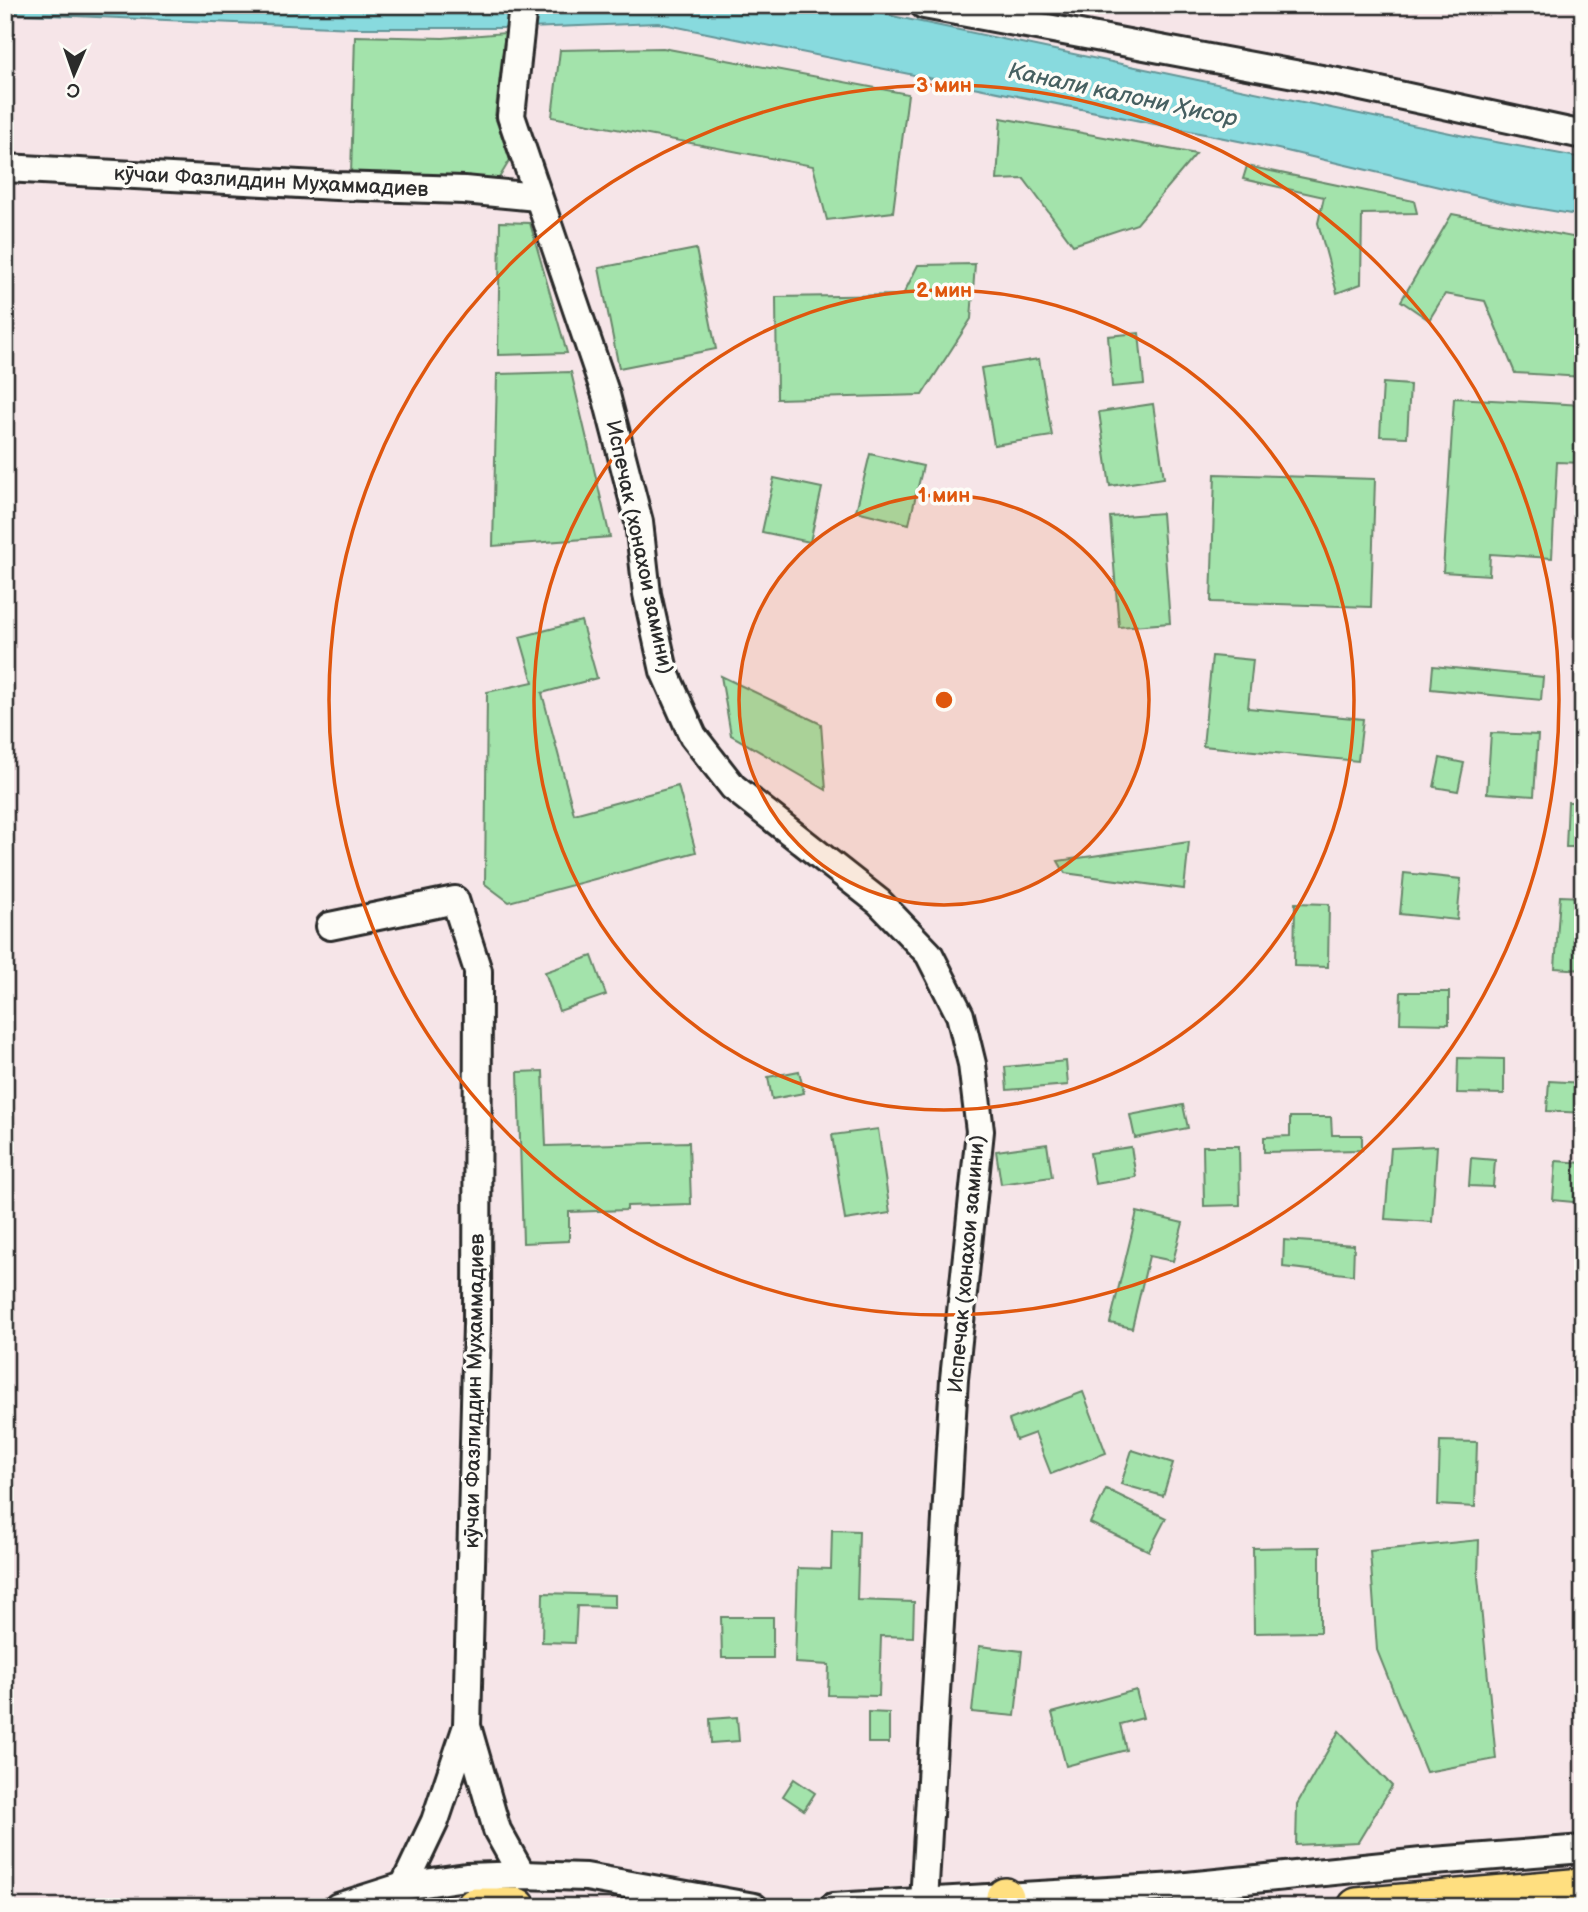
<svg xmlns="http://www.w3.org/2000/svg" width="1588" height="1912" viewBox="0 0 1588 1912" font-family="'Balsamiq Sans',sans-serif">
<rect width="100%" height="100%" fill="#f6e5e8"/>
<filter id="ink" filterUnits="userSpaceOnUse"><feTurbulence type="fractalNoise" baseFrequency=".0143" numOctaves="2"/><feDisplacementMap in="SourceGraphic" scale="14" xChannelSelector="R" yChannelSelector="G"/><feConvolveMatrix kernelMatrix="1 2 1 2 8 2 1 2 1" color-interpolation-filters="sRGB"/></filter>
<g filter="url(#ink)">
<g fill="#a3e3ab" stroke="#67876b" stroke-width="2">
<polygon points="505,33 495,117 510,160 499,178 351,175 355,36 443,38"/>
<polygon points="663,48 908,94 893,212 827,220 813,166 552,117 560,50"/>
<polygon points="1001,118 1196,154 1137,224 1073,245 1024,179 997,180"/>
<polygon points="1247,166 1414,201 1417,213 1362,214 1361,284 1337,293 1318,223 1324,197 1243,179"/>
<polygon points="1452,214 1583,239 1583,377 1515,373 1485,301 1445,294 1429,320 1401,301"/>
<polygon points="500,222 530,223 567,353 498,355"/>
<polygon points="696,249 716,349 619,368 599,268"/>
<polygon points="975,264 971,319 922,395 777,399 776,297 903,295 918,265"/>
<polygon points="1139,333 1144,384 1112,387 1108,336"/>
<polygon points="1039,359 1052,436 994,445 981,368"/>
<polygon points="571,372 610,537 493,546 497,374"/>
<polygon points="1383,383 1410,385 1407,437 1380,436"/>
<polygon points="1454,398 1583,405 1583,463 1557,462 1552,558 1490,554 1489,575 1443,572"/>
<polygon points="1153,404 1164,478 1110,486 1099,412"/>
<polygon points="870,454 923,466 909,524 856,511"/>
<polygon points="1215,474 1375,479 1371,607 1211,602"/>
<polygon points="774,478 822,488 810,542 762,532"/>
<polygon points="1162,513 1170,623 1119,627 1110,517"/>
<polygon points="581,621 597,678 542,693 574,814 678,786 696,852 509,902 485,884 487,692 533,682 520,637"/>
<polygon points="1212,656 1253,660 1248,708 1363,719 1358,761 1203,746"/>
<polygon points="1433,666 1543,677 1541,700 1431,689"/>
<polygon points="721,676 821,724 826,790 731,735"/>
<polygon points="1491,733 1538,735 1534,796 1487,793"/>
<polygon points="1440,758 1464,763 1458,791 1434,787"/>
<polygon points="1568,802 1583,802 1583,847 1566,847"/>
<polygon points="1189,842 1184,889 1065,873 1058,861"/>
<polygon points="1404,873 1461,879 1457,920 1400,914"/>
<polygon points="1560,896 1583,897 1583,970 1555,968"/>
<polygon points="1295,903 1329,904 1328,967 1294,966"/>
<polygon points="592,956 606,995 559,1011 545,972"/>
<polygon points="1401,992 1449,992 1449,1024 1400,1023"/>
<polygon points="1458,1058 1504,1059 1504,1094 1457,1093"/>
<polygon points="1066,1061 1068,1085 1007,1090 1005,1067"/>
<polygon points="543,1071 546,1146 689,1142 691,1204 627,1206 627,1210 569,1212 569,1241 523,1243 518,1072"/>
<polygon points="799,1071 804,1093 772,1099 768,1077"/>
<polygon points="1549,1081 1583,1083 1583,1113 1547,1111"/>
<polygon points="1183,1105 1188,1128 1135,1138 1130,1115"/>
<polygon points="1290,1117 1331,1117 1332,1135 1362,1135 1362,1150 1264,1152 1264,1137 1290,1136"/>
<polygon points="878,1129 890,1213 845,1220 832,1135"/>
<polygon points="1047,1144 1052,1177 1001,1184 996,1151"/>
<polygon points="1203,1146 1239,1146 1240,1205 1204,1206"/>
<polygon points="1437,1146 1432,1222 1385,1219 1391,1148"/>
<polygon points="1131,1147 1136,1177 1095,1184 1090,1153"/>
<polygon points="1471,1158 1495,1160 1493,1187 1469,1186"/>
<polygon points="1556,1161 1583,1163 1583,1203 1553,1200"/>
<polygon points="1137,1212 1183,1223 1173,1261 1149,1256 1132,1328 1110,1323"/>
<polygon points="1284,1240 1354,1245 1353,1275 1283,1267"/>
<polygon points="1083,1392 1106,1453 1051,1474 1035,1433 1016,1440 1009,1420"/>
<polygon points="1440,1441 1477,1442 1475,1507 1438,1505"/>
<polygon points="1132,1450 1173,1463 1163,1496 1121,1484"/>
<polygon points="1106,1489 1166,1518 1149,1551 1090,1523"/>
<polygon points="832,1530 859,1531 857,1600 914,1602 913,1637 881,1636 879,1696 828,1695 829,1665 795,1663 798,1568 831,1569"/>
<polygon points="1479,1540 1478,1577 1496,1759 1426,1772 1377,1650 1370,1551"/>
<polygon points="1320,1547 1320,1632 1254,1633 1253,1548"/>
<polygon points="543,1593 615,1595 615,1607 577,1606 575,1643 542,1642"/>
<polygon points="721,1617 773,1617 773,1658 722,1658"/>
<polygon points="979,1646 1022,1651 1015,1716 972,1712"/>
<polygon points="1136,1690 1143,1718 1120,1724 1126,1750 1066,1766 1052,1713"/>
<polygon points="868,1712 889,1713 889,1743 868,1743"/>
<polygon points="737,1717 739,1741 711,1743 710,1719"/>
<polygon points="1339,1731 1392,1786 1358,1842 1296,1845 1297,1804"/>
<polygon points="794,1779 815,1793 804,1810 783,1796"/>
</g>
<polygon fill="#88dade" stroke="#639496" stroke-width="2" points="5,5 840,5 1474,138 1583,158 1583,216 1511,204 1278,149 658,23 527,28 354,28 5,13"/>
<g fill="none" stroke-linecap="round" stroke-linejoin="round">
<defs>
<g id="minor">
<polyline points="523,5 511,116 606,395 639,522 647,594 664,671 693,736 733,787 879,902 929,954 960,1015 972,1064 980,1131 954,1379 924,1902"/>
<polyline points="924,5 1343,83 1583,135"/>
<polyline points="5,168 336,186 464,190 537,197"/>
<polyline points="330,926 455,900 478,971 477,1323 467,1726 497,1830 522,1875"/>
<polyline points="404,1886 435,1821 467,1726"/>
<polyline points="338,1907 404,1886 466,1877 522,1875 586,1877 754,1907"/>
<polyline points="833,1907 1177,1887 1422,1862 1583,1849"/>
</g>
<g id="highway">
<polyline points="475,1907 517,1907"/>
<polyline points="1004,1907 1005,1897"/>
<polyline points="1357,1907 1583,1887"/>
</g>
</defs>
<use href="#minor" stroke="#2b2b2b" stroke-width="32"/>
<use href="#highway" stroke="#2b2b2b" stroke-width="42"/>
<use href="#minor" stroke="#fdfcf7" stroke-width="26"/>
<use href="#highway" stroke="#ffdf80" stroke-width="37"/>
</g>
</g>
<circle cx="944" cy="700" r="205" fill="#df570e" fill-opacity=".12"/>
<g fill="none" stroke="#df570e" stroke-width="3.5">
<circle cx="944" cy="700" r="205"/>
<circle cx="944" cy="700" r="410"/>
<circle cx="944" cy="700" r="615"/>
</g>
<g text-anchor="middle" stroke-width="7" stroke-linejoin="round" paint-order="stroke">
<g font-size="21" fill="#2b2b2b" stroke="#fdfcf7">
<text transform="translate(271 181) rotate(3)" y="7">кӯчаи Фазлиддин Муҳаммадиев</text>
<text transform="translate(640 547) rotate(78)" y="7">Испечак (хонахои замини)</text>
<text transform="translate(966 1264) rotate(-85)" y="7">Испечак (хонахои замини)</text>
<text transform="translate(474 1391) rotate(-89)" y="7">кӯчаи Фазлиддин Муҳаммадиев</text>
</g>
<g font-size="23" font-style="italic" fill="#476061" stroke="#fdfcf7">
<text transform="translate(1123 94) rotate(12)" y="8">Канали калони Ҳисор</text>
</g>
</g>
<circle cx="944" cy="700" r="10" fill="#df570e" stroke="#fdfcf7" stroke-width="3.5"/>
<g font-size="21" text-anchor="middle" font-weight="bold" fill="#df570e" stroke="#fdfcf7" stroke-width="7" stroke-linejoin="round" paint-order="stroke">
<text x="944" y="92">3 мин</text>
<text x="944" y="297">2 мин</text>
<text x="944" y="502">1 мин</text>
</g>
<rect width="1588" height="1912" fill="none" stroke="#fdfcf7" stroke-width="28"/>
<rect x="14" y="14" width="1560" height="1884" fill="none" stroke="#2b2b2b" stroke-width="2.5" filter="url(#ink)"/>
<g transform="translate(74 74) rotate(182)" stroke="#fdfcf7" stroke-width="5" paint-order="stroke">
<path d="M0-5L12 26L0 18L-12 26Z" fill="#2b2b2b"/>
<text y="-10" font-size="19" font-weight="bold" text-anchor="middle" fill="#2b2b2b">С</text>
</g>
</svg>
